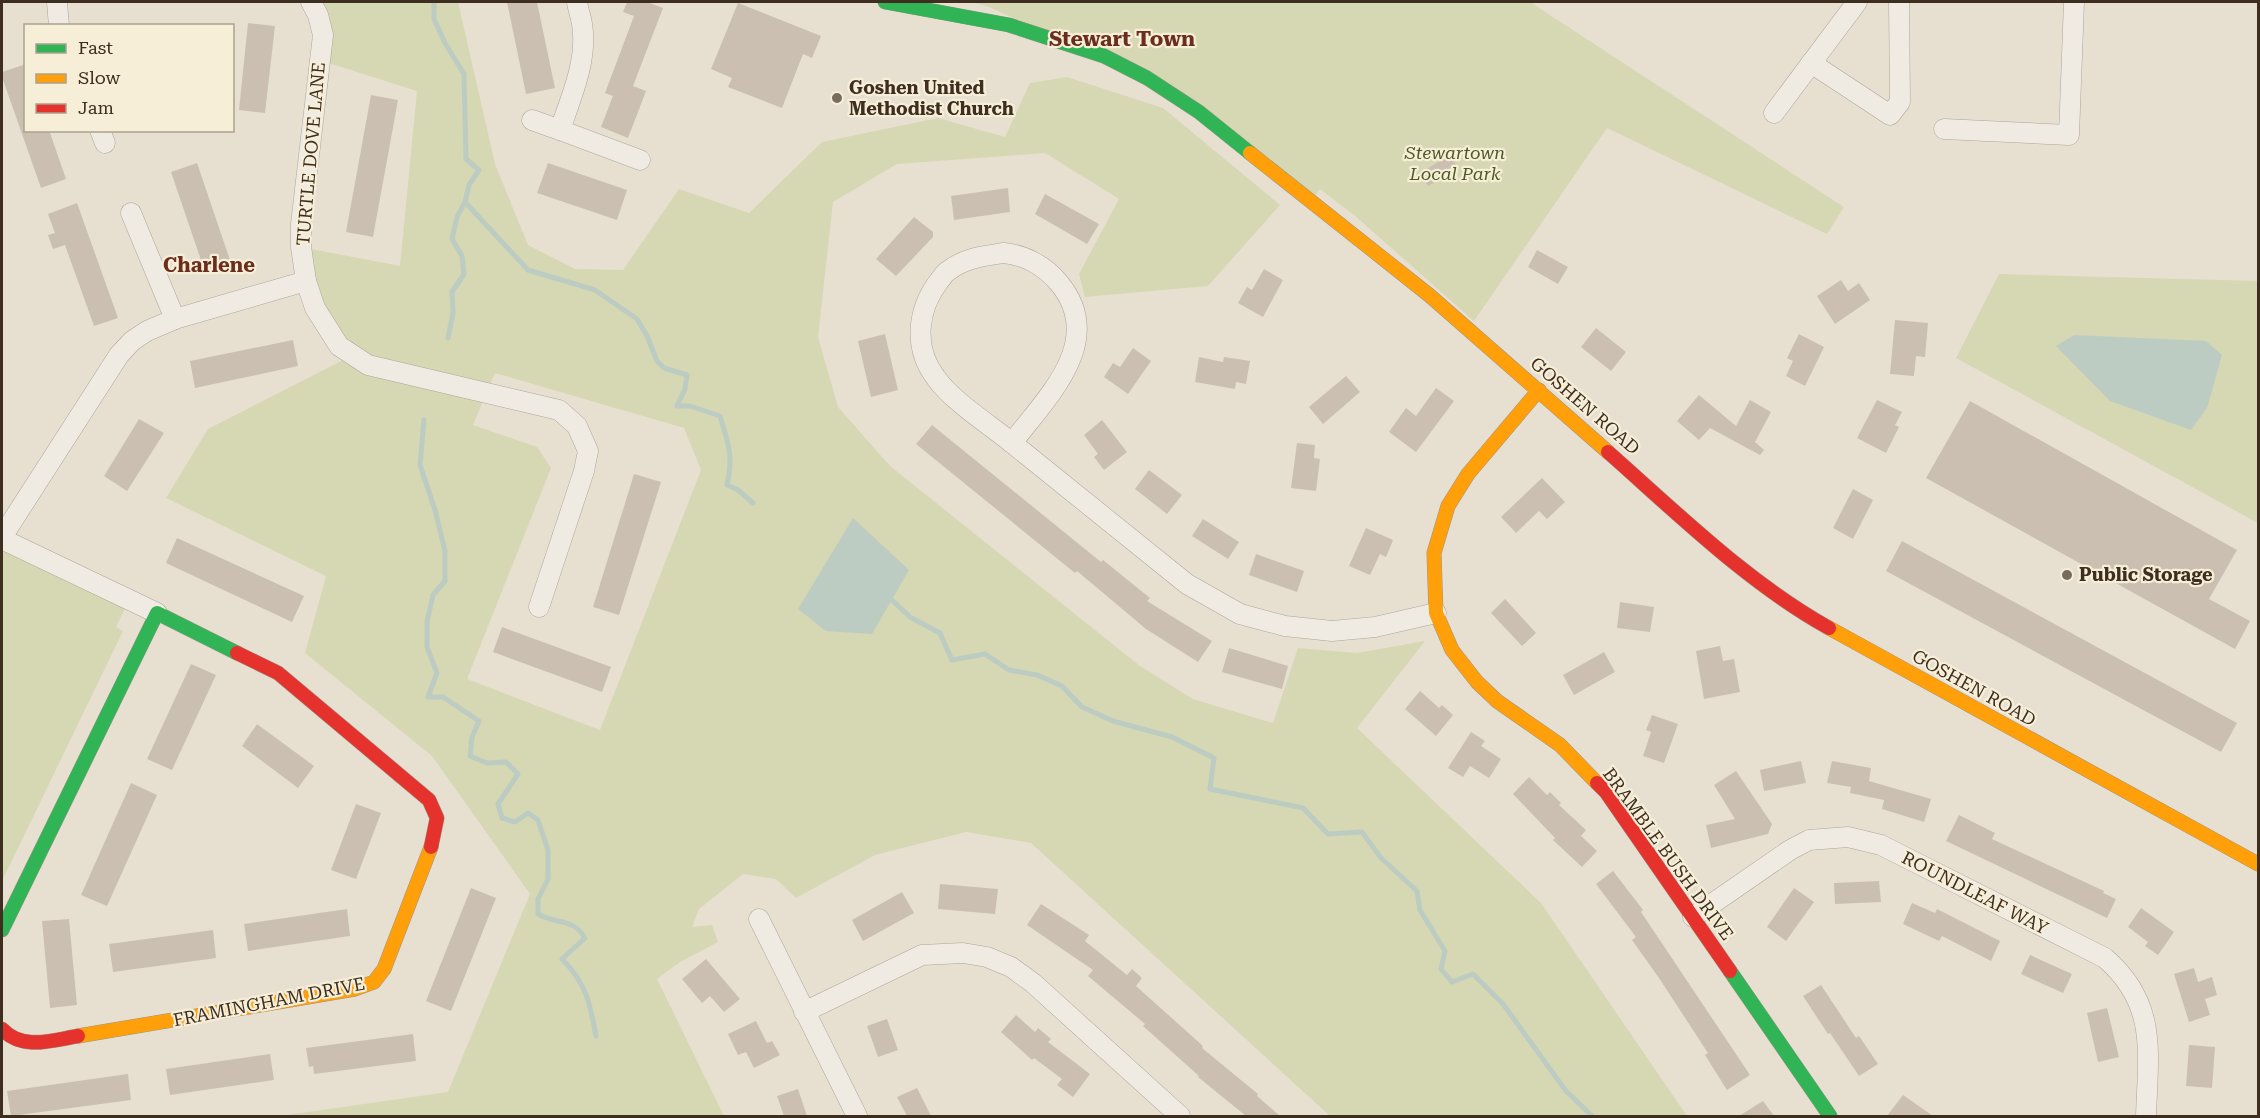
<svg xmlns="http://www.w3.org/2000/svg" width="2260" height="1118" viewBox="0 0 2260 1118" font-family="'Roboto Serif',serif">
<rect width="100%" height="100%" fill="#e7e0d1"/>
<g fill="#d6d7b3" fill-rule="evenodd">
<path d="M311,2H458L495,164L528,245L575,269L623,270L679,189L749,213L822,142L938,118L1005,137L1030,83L1067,77L1163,108L1280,205L1208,286L1085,297L1079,274L1119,199L1045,153L897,164L833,202L818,337L838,407L890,466L1140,666L1193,699L1273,723L1298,648L1357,653L1425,641L1357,728L1541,903L1687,1116H1330L1031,843L966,832L875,855L796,898L776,879L743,874L699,909L692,927L712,925L718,942L680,962L657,979L724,1116H280L448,1092L530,894L432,756L305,653L326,576L166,498L208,429L351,356L339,346L301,247L400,266L417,91L319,60ZM495,373L684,428L701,470L600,730L467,679L551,468L537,447L473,425Z"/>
<polygon points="972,2 1530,2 1844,207 1827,234 1607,128 1474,321 1354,215 1320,189 1313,199 1166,87 989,7"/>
<polygon points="1999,274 2258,281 2258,523 1956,358"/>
<polygon points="2,539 129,600 116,627 123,631 2,881"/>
</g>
<g fill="#bcccc2">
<polygon points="2074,335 2206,341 2222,355 2207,408 2191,430 2110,401 2056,346"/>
<polygon points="853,518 909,570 872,634 826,631 798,609"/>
</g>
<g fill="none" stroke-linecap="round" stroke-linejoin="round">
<g stroke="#bcccc2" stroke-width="5">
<polyline points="434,2 434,19 445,43 464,74 466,159 479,170 469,185 465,202 457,217 452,239 462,256 464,274 452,292 453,313 448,338"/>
<path d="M465,202L528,270L595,290L637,319L647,336L657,361L664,368L687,375L685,389L677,406H690L720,416C728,442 734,458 727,485L738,490L753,503"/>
<path d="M424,420L420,465L435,510L445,551V581L433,595L427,622V647L437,673L428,697H443L479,721L472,737L470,756L487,763L506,762L518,774L498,804L502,818L515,822L528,813L538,820L548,850V879L538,899V914C557,925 572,917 585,938L562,959C586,983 590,1003 596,1036"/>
<polyline points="892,600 910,617 940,633 952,660 985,654 1009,670 1037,675 1062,686 1082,707 1113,721 1172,737 1214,758 1210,789 1303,808 1328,834 1362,832 1381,858 1417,891 1420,910 1445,951 1441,969 1452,982 1473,974 1503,1004 1566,1091 1592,1116"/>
</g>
</g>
<g fill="#cbbfb2">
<polygon points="507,2 537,2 555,88 526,94"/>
<polygon points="627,2 647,2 663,8 633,86 646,91 628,138 601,127 613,96 605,93 634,16 623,12"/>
<polygon points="738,3 821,36 812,58 803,54 782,108 728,87 732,78 711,69"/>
<polygon points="248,23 275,26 265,113 239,110"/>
<polygon points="26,64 26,130 49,130 66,179 41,188 2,77 2,72"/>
<polygon points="371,95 398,100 373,237 346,232"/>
<polygon points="1450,155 1458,168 1428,186 1420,173"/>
<polygon points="197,163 231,263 205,272 171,172"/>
<polygon points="548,163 627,190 617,220 537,193"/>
<polygon points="1008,188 1010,212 954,220 951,196"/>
<polygon points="1045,194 1099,224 1087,244 1035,214"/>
<polygon points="77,203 118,318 94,326 65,245 53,249 48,235 55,233 48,214"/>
<polygon points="914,217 933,232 933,237 896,276 876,259"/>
<polygon points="1537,250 1568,267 1558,284 1528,267"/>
<polygon points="1264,269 1283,280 1263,317 1238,303 1247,287 1252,290"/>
<polygon points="1841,280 1848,291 1859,283 1870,300 1835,324 1817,296"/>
<polygon points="1895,320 1928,323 1925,357 1916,356 1914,376 1890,374"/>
<polygon points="1596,328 1626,352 1611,371 1581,347"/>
<polygon points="885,334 898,390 871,397 858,341"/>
<polygon points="1799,334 1824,347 1805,386 1786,376 1793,361 1787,358"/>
<polygon points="293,340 298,366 195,388 190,361"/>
<polygon points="1133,348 1151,361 1128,394 1104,377 1113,363 1120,367"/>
<polygon points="1199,357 1223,362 1224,357 1250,361 1246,384 1236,382 1235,389 1195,382"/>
<polygon points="1346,376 1360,392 1323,424 1309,407"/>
<polygon points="1436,388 1454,401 1416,452 1389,432 1406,408 1416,416"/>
<polygon points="1699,395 1736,426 1750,400 1771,412 1755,442 1764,450 1760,455 1710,428 1699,440 1677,421"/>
<polygon points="1877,400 1902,412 1895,425 1899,427 1886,453 1857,438"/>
<polygon points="1970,401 2237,550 2209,599 2250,621 2235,649 1926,478"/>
<polygon points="139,419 164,433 127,491 104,476"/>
<polygon points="1102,420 1127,452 1104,470 1094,457 1098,454 1084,435"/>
<polygon points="932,425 1101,562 1103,560 1150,598 1147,601 1212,641 1198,662 1146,629 1077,571 1075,573 916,444"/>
<polygon points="1297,443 1315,445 1314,458 1320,459 1316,491 1291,488"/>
<polygon points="1149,470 1182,495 1167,514 1135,489"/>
<polygon points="634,474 661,482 619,615 593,607"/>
<polygon points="1542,478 1565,502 1547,519 1539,511 1516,533 1501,517"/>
<polygon points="1853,489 1873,500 1853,539 1833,528"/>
<polygon points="1203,519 1239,542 1228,559 1192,536"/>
<polygon points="1366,528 1393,540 1386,557 1380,554 1370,575 1349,566"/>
<polygon points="177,538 304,596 292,622 166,563"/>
<polygon points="1902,541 2237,723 2221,752 1886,571"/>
<polygon points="1256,554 1304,571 1297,592 1249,575"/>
<polygon points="1505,599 1536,633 1522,646 1491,613"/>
<polygon points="1620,602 1654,607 1650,632 1617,628"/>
<polygon points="502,627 611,667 602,692 493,652"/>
<polygon points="1720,646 1723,661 1734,659 1740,692 1704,699 1696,651"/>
<polygon points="1229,648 1288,666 1282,689 1222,672"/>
<polygon points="1604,652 1615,672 1574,695 1563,675"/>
<polygon points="191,664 216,675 172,770 147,759"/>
<polygon points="1420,691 1439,708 1442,705 1453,715 1436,736 1405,709"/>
<polygon points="1652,715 1678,724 1664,763 1643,756 1651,732 1646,730"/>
<polygon points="257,724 314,766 298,788 242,746"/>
<polygon points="1471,732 1485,741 1481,746 1501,759 1489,778 1470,766 1463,777 1448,768"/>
<polygon points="1801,761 1806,783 1764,791 1760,770"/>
<polygon points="1832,761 1871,768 1869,781 1931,799 1924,822 1882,809 1884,800 1850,793 1851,787 1827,783"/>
<polygon points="1736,771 1772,824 1768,834 1711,848 1706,825 1735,819 1714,785"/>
<polygon points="1529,777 1547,795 1550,792 1561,803 1559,805 1586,830 1581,836 1597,851 1582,867 1553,840 1555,838 1513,794"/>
<polygon points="131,783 157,795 107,906 81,895"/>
<polygon points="356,804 381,813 356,879 331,870"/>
<polygon points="1959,815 1995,833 1992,839 2104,891 2103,893 2116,899 2107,918 1946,841"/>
<polygon points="1613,871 1643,910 1641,912 1750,1075 1727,1090 1705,1055 1708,1053 1659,978 1632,940 1636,937 1596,884"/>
<polygon points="1879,881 1881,902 1835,904 1834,883"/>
<polygon points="940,884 998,889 995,914 938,909"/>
<polygon points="471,888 496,898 451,1011 426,1001"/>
<polygon points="1794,888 1814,902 1786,941 1767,927"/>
<polygon points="902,892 914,913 863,941 852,920"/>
<polygon points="1912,903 1935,913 1937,909 2000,941 1991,961 1942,936 1939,941 1903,924"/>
<polygon points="1041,904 1089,935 1085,941 1127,975 1132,969 1142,978 1136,986 1203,1046 1202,1048 1258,1094 1257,1096 1280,1116 1246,1116 1198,1077 1199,1076 1143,1026 1145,1024 1088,976 1093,970 1027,925"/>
<polygon points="2141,908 2174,932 2158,955 2145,946 2148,942 2128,927"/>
<polygon points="347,909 350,936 248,951 244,924"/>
<polygon points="69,919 77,1005 50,1008 42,921"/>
<polygon points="213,930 216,958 113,972 109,944"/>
<polygon points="2030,955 2072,974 2063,993 2021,974"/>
<polygon points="706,959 740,999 724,1012 710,996 702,1003 682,979"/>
<polygon points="2194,968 2198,982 2212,977 2217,995 2205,999 2210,1015 2189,1022 2174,974"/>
<polygon points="1821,985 1856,1038 1859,1036 1878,1064 1859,1076 1830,1033 1828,1034 1803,996"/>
<polygon points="2107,1008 2119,1057 2098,1062 2087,1013"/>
<polygon points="1016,1015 1035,1032 1038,1028 1051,1039 1048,1042 1090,1074 1073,1097 1057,1085 1062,1079 1034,1058 1032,1060 1001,1032"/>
<polygon points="887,1019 898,1050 878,1057 867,1026"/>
<polygon points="756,1021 767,1043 772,1041 780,1055 754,1068 746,1052 738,1055 728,1034"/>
<polygon points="413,1034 416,1061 314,1074 313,1066 309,1067 306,1048"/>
<polygon points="2189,1045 2215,1047 2212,1088 2186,1086"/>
<polygon points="270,1054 274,1080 170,1095 166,1069"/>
<polygon points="128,1074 131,1100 11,1116 7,1091"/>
<polygon points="917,1088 931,1116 907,1116 897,1097"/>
<polygon points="798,1089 807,1116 784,1116 777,1096"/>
<polygon points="1903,1095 1933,1116 1887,1116"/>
<polygon points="1763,1101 1774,1116 1739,1116"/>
</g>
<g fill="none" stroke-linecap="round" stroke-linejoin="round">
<defs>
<g id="street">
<polyline points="57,2 59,26"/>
<path d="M577,2C578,9 581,17 582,24C588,60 571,97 560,130L640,160"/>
<polyline points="1811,63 1890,115 1900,102 1899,2"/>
<polyline points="1774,113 1857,2"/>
<polyline points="532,120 560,130"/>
<polyline points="1944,129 2069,135 2074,2"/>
<polyline points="100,130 105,143"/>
<polyline points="131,213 175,319"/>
<path d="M1004,253C1025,255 1045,266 1059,283C1107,341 1047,397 1012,443C990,425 952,401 936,378C913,348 917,310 939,281C942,278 944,273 948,271C964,258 984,256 1004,253Z"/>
<polyline points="306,281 315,308 339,346 368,365 559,410 577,426 588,451 584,471 539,607"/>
<polyline points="1012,443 1187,584 1240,614 1285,626 1332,631 1375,627 1436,613"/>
<polyline points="2,537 119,355 132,341 147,331 175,319 306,281 301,247 301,224 323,35 318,15 311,2"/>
<polyline points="2,539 157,613"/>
<path d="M1693,917L1790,850L1809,840L1848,837L1881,845L2105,958C2158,1004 2148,1053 2146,1116"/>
<polyline points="759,919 857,1116"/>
<polyline points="804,1012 922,955 963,953 987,957 1011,967 1033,983 1180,1116"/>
</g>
<g id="fast">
<polyline points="885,2 1009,25 1104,56 1147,78 1199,112 1250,153"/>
<polyline points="2,930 157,613 237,653"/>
<polyline points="1730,971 1830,1116"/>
</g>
<g id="slow">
<polyline points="1250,153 1429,295 1608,452"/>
<polyline points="1539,390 1468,474 1448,506 1434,553 1436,613 1452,650 1477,682 1497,701 1560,745 1597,783"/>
<polyline points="1829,628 2258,864"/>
<polyline points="78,1036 355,989 374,982 384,969 431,847"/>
</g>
<g id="jam">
<path d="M1608,452C1677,513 1748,583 1829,628"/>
<polyline points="237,653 278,673 429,800 437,818 431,847"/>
<polyline points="1597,783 1606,792 1730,971"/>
<path d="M2,1029C22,1051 53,1040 78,1036"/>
</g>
</defs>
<use href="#street" stroke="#ada599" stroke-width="21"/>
<use href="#fast" stroke="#9c958a" stroke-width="15"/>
<use href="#slow" stroke="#9c958a" stroke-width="15"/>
<use href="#jam" stroke="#9c958a" stroke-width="15"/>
<use href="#street" stroke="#efebe3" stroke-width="20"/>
<use href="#fast" stroke="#30b455" stroke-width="14"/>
<use href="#slow" stroke="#ff9f0a" stroke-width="14"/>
<use href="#jam" stroke="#e5322d" stroke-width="14"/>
</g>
<g fill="#786c5e" stroke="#f7eed8" stroke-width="2">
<circle cx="837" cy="98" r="6"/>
<circle cx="2067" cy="575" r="6"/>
</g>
<g text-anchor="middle" stroke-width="4.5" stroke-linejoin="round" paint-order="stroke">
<g font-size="18" font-weight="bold" fill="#3d2e20" stroke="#f7eed8" text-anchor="start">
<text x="849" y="94">Goshen United<tspan x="849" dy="21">Methodist Church</tspan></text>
<text x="2079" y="581">Public Storage</text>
</g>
<g font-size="18" font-style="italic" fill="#4d5a26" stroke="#f7eed8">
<text x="1455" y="159">Stewartown<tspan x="1455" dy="21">Local Park</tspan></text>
</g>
<g font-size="18" fill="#3d2e20" stroke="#f7eed8">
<text transform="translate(311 154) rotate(-85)" y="6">TURTLE DOVE LANE</text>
<text transform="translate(1585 406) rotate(41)" y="6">GOSHEN ROAD</text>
<text transform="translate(1974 688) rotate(29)" y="6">GOSHEN ROAD</text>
<text transform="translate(1668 854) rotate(54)" y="6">BRAMBLE BUSH DRIVE</text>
<text transform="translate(1975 893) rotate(27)" y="6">ROUNDLEAF WAY</text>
<text transform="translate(269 1002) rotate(-11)" y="6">FRAMINGHAM DRIVE</text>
</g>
<g font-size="20" font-weight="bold" fill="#6b2e1e" stroke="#f7eed8">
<text x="209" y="272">Charlene</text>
</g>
<g font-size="21" font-weight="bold" fill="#6b2e1e" stroke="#f7eed8">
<text x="1122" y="46">Stewart Town</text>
</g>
</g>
<rect width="2260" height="1118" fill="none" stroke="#3d2e20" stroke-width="6"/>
<rect x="24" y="24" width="210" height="108" fill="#f7eed8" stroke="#ada18e" stroke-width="1.5"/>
<rect x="36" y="44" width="30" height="9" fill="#30b455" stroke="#ada18e" stroke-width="1.5"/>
<text x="78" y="54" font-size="18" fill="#3d2e20">Fast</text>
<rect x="36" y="74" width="30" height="9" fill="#ff9f0a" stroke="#ada18e" stroke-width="1.5"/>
<text x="78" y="84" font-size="18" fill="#3d2e20">Slow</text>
<rect x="36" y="104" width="30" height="9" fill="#e5322d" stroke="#ada18e" stroke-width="1.5"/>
<text x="78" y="114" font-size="18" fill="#3d2e20">Jam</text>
</svg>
